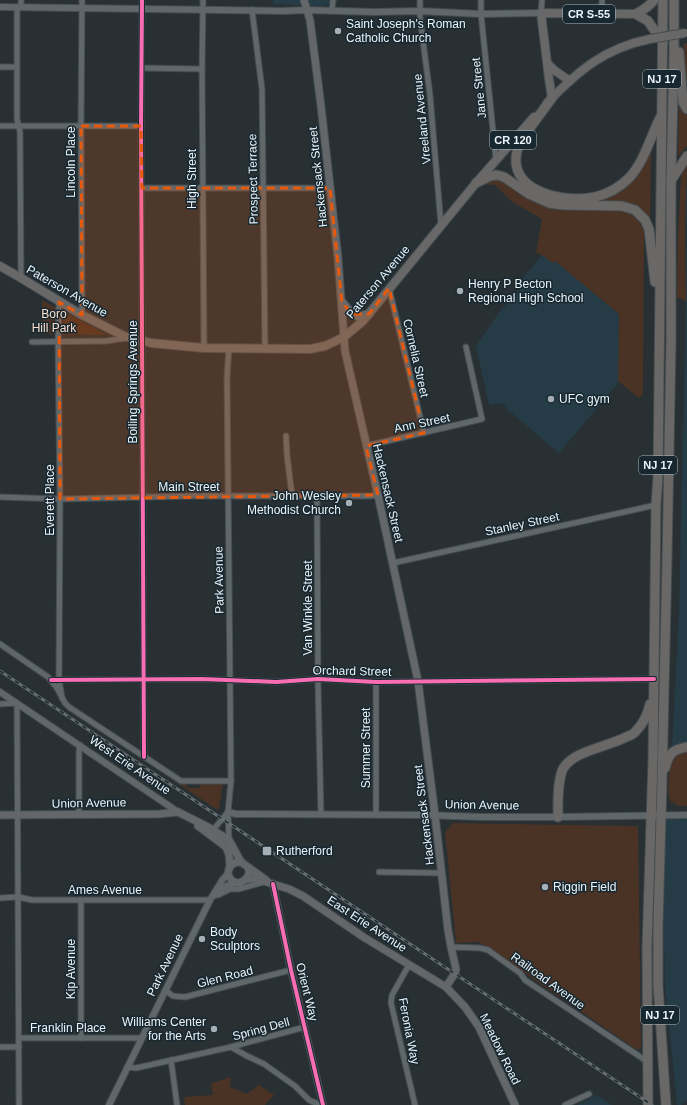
<svg xmlns="http://www.w3.org/2000/svg" width="687" height="1105" viewBox="0 0 687 1105" font-family="Helvetica,sans-serif">
<rect width="100%" height="100%" fill="#283034"/>
<g fill="#253b46">
<polygon points="273,0 338,0 337,3 321,6 273,4"/>
<polygon points="687,185 687,745 672,750 679,612 686,301 686,189"/>
<polygon points="542,255 553,263 555,261 619,314 621,317 619,376 617,384 559,453 508,410 502,403 489,405 476,346 500,311 526,283 522,279"/>
<polygon points="661,815 687,815 687,1102 685,1101 681,1105 677,1105 665,985"/>
<polygon points="597,1095 612,1105 577,1105"/>
</g>
<g fill="#4a3324">
<polygon points="687,43 687,102 685,100 683,44"/>
<polygon points="679,104 687,116 687,146 678,156"/>
<polygon points="651,151 650,225 638,207 628,203 592,200 606,195 649,152"/>
<polygon points="687,160 685,232 686,301 677,297 678,234 681,177 685,162"/>
<polygon points="492,178 504,182 531,201 556,206 625,210 639,220 644,232 643,394 639,398 618,381 619,314 555,261 553,263 542,255 536,253 542,219 511,201 495,185 482,184"/>
<polygon points="42,300 107,335 42,334"/>
<path d="M687,752V806H678L674,804H675L673,802L672,803C670,800 670,800 669,797C668,791 669,767 671,762C674,755 681,753 687,752Z"/>
<polygon points="180,782 185,783 188,788 199,788 200,783 223,783 219,809 216,809 179,784"/>
<polygon points="453,823 638,826 641,1048 639,1049 636,1049 479,942 456,943 445,832"/>
<polygon points="231,1077 230,1087 247,1094 259,1085 274,1095 265,1105 185,1105 184,1097 213,1095 211,1083"/>
</g>
<g fill="none" stroke-linecap="round" stroke-linejoin="round">
<defs>
<g id="minor">
<polyline points="82,0 81,126 82,315"/>
<polyline points="142,0 141,126 144,757"/>
<polyline points="203,0 202,69 204,348"/>
<polyline points="420,0 420,18 430,95 441,225"/>
<polyline points="481,0 481,14 496,160"/>
<polyline points="17,7 17,119 20,132 21,278"/>
<polyline points="21,7 21,0"/>
<polyline points="252,10 262,89 265,349"/>
<polyline points="332,11 333,0"/>
<polyline points="541,13 542,0"/>
<polyline points="602,14 602,0"/>
<polyline points="0,67 16,67"/>
<polyline points="142,68 202,69"/>
<polyline points="0,126 141,126"/>
<polyline points="142,188 330,188"/>
<polyline points="389,288 424,433"/>
<polyline points="59,302 58,342 60,499 59,680 62,698"/>
<polyline points="32,342 106,341 127,338"/>
<polyline points="286,436 287,455 292,496"/>
<polyline points="366,446 482,419 466,347"/>
<polyline points="317,496 318,684 321,815"/>
<polyline points="0,497 60,499 194,496 370,496 378,495"/>
<polyline points="393,563 656,505"/>
<polyline points="0,644 48,677 57,688 65,703 69,707 181,781 231,781"/>
<polyline points="51,680 202,679 276,682 318,679 376,682 654,679"/>
<polyline points="376,682 376,815"/>
<polyline points="0,704 17,703 19,1105"/>
<polyline points="79,814 79,752 80,745"/>
<polyline points="213,830 228,812"/>
<polyline points="229,840 228,812 231,781 227,377 229,348"/>
<polyline points="379,872 441,873"/>
<polyline points="218,895 230,889 239,889 264,882"/>
<polyline points="0,898 18,897 32,900 210,900"/>
<polyline points="81,900 81,1038"/>
<polyline points="451,947 480,948 488,950 520,973 525,980 648,1062"/>
<polyline points="409,965 392,995 391,1003 415,1105"/>
<polyline points="165,990 173,996 185,997 291,970"/>
<polyline points="19,1038 141,1038"/>
<polyline points="0,1047 19,1047"/>
<polyline points="231,1047 247,1056 264,1064 295,1086 309,1100 320,1105"/>
<polyline points="171,1060 177,1105"/>
<polyline points="127,1067 136,1068 231,1047 305,1027"/>
<polyline points="565,1105 589,1094"/>
</g>
<g id="tertiary">
<polyline points="0,7 283,11 307,10 374,12 419,11 481,14 541,13"/>
<polyline points="0,692 178,812"/>
<polyline points="228,812 236,814 424,815 482,817 558,817 687,815"/>
<polyline points="273,884 291,970 323,1105"/>
<polyline points="215,895 226,886 236,883"/>
<polyline points="109,1105 210,900 223,879 228,874"/>
</g>
<g id="secondary">
<polyline points="304,0 310,20 321,106 338,258 345,351 379,500 418,681 435,815 448,930 451,947 456,969 455,973 446,987"/>
<polyline points="178,812 208,827 229,840 241,862"/>
<polyline points="0,815 159,814 178,812"/>
<polyline points="198,826 226,847 229,854 230,866"/>
<path d="M248,867C251,875 247,879 240,883C233,883 230,880 228,874C229,865 233,862 241,862L266,880"/>
<polyline points="247,879 256,879 273,884 289,889 303,896 365,938 446,987 465,1007 479,1027 515,1105"/>
</g>
<g id="primary">
<polyline points="548,64 554,70 570,81"/>
<polyline points="552,98 549,79 541,13 636,14"/>
<path d="M547,103C579,70 605,48 650,39"/>
<polyline points="0,266 21,278 82,315 124,336 151,343 204,348 310,349 325,346 344,337 363,321 476,183 534,117"/>
<path d="M342,302C346,307 351,315 358,316C361,316 366,315 369,314"/>
</g>
<g id="trunk">
<polyline points="636,14 648,21 663,43"/>
<path d="M636,14C643,10 649,7 654,0"/>
<polyline points="679,52 683,102 687,109"/>
<path d="M552,98C545,107 539,116 532,125C525,136 517,144 516,157C513,194 568,203 595,197C608,194 620,187 629,178C644,162 650,138 660,118"/>
<polyline points="672,179 687,156"/>
<polyline points="476,183 490,176 497,175 504,177 529,194 549,203 563,205 622,206 635,210 645,220 649,229 655,282"/>
<path d="M665,768C669,753 672,750 687,747"/>
<path d="M558,817C558,803 557,786 562,771C570,751 608,747 626,737C629,736 634,734 636,731C643,724 648,713 650,704"/>
<polyline points="648,1105 647,948 653,759 656,505 658,476 663,0"/>
<polyline points="666,1105 658,985 658,926 662,781 667,559 671,343 671,180 674,53 674,0"/>
</g>
</defs>
<use href="#minor" stroke="#444c50" stroke-width="7"/>
<use href="#tertiary" stroke="#444c50" stroke-width="8"/>
<use href="#secondary" stroke="#444c50" stroke-width="9"/>
<use href="#primary" stroke="#444c50" stroke-width="10"/>
<use href="#trunk" stroke="#444c50" stroke-width="11"/>
<use href="#minor" stroke="#60676b" stroke-width="5"/>
<use href="#tertiary" stroke="#60676b" stroke-width="6"/>
<use href="#secondary" stroke="#64676a" stroke-width="7"/>
<use href="#primary" stroke="#686868" stroke-width="8"/>
<use href="#trunk" stroke="#6a6867" stroke-width="9"/>
<defs>
<polyline id="rail" points="0,671 652,1105"/>
</defs>
<use href="#rail" stroke="#666c70" stroke-width="3"/>
<use href="#rail" stroke="#182830" stroke-width="1.5" stroke-dasharray="4.5" stroke-linecap="butt"/>
<defs>
<polyline id="primary-bridge" points="650,39 685,33"/>
</defs>
<use href="#primary-bridge" stroke="#444c50" stroke-width="10" stroke-linecap="butt"/>
<use href="#primary-bridge" stroke="#686868" stroke-width="8"/>
<defs>
<g id="cycleway">
<polyline points="142,0 141,126 144,757"/>
<polyline points="51,680 202,679 276,682 318,679 376,682 654,679"/>
<polyline points="273,884 291,970 323,1105"/>
</g>
</defs>
<use href="#cycleway" stroke="#182830" stroke-width="6"/>
<use href="#cycleway" stroke="#f96db3" stroke-width="4"/>
</g>
<path fill="#e8590c" fill-opacity="0.2" stroke="#e8590c" stroke-width="3" stroke-dasharray="8 5" stroke-linejoin="round" d="M81,126H141L142,188H330L342,302L352,314H369L389,288L424,433L366,446L378,495L60,499L59,302L82,315Z"/>
<g fill="#a6afb4" stroke="#182830" stroke-width="1.5">
<circle cx="338" cy="31" r="4"/>
<circle cx="460" cy="291" r="4"/>
<circle cx="551" cy="399" r="4"/>
<circle cx="349" cy="503" r="4"/>
<rect x="262" y="846" width="10" height="10" rx="2"/>
<circle cx="545" cy="887" r="4"/>
<circle cx="202" cy="939" r="4"/>
<circle cx="214" cy="1029" r="4"/>
</g>
<g text-anchor="middle" stroke-width="3" stroke-linejoin="round" paint-order="stroke">
<g fill="#182830" stroke="#abb7bd" stroke-width="1">
<rect x="563" y="5" width="52" height="18" rx="3"/>
<rect x="643" y="70" width="38" height="18" rx="3"/>
<rect x="490" y="131" width="46" height="18" rx="3"/>
<rect x="639" y="456" width="38" height="18" rx="3"/>
<rect x="641" y="1006" width="38" height="18" rx="3"/>
</g>
<g font-size="11" font-weight="bold" fill="#eaf4f9">
<text x="589" y="18">CR S-55</text>
<text x="662" y="83">NJ 17</text>
<text x="513" y="144">CR 120</text>
<text x="658" y="469">NJ 17</text>
<text x="660" y="1019">NJ 17</text>
</g>
<g font-size="12" fill="#eaf4f9" stroke="#182830" text-anchor="start">
<text x="346" y="28">Saint Joseph's Roman<tspan x="346" dy="14">Catholic Church</tspan></text>
<text x="468" y="288">Henry P Becton<tspan x="468" dy="14">Regional High School</tspan></text>
<text x="559" y="403">UFC gym</text>
<text x="341" y="500" text-anchor="end">John Wesley<tspan x="341" dy="14">Methodist Church</tspan></text>
<text x="276" y="855">Rutherford</text>
<text x="553" y="891">Riggin Field</text>
<text x="210" y="936">Body<tspan x="210" dy="14">Sculptors</tspan></text>
<text x="206" y="1026" text-anchor="end">Williams Center<tspan x="206" dy="14">for the Arts</tspan></text>
</g>
<g font-size="12" fill="#eaf4f9" stroke="#182830">
<text transform="translate(479 88) rotate(-96)" y="4">Jane Street</text>
<text transform="translate(422 119) rotate(-96)" y="4">Vreeland Avenue</text>
<text transform="translate(71 162) rotate(-90)" y="4">Lincoln Place</text>
<text transform="translate(318 177) rotate(-96)" y="4">Hackensack Street</text>
<text transform="translate(192 179) rotate(-90)" y="4">High Street</text>
<text transform="translate(253 179) rotate(-91)" y="4">Prospect Terrace</text>
<text transform="translate(378 282) rotate(-50)" y="4">Paterson Avenue</text>
<text transform="translate(67 291) rotate(30)" y="4">Paterson Avenue</text>
<text transform="translate(416 358) rotate(77)" y="4">Cornelia Street</text>
<text transform="translate(133 382) rotate(-90)" y="4">Boiling Springs Avenue</text>
<text transform="translate(422 423) rotate(-12)" y="4">Ann Street</text>
<text x="189" y="491">Main Street</text>
<text transform="translate(388 493) rotate(77)" y="4">Hackensack Street</text>
<text transform="translate(50 500) rotate(-90)" y="4">Everett Place</text>
<text transform="translate(522 524) rotate(-12)" y="4">Stanley Street</text>
<text transform="translate(219 580) rotate(-91)" y="4">Park Avenue</text>
<text transform="translate(308 608) rotate(-90)" y="4">Van Winkle Street</text>
<text transform="translate(352 671) rotate(1)" y="4">Orchard Street</text>
<text transform="translate(366 748) rotate(-90)" y="4">Summer Street</text>
<text transform="translate(130 765) rotate(34)" y="4">West Erie Avenue</text>
<text transform="translate(89 803) rotate(-1)" y="4">Union Avenue</text>
<text transform="translate(482 805) rotate(1)" y="4">Union Avenue</text>
<text transform="translate(424 815) rotate(-97)" y="4">Hackensack Street</text>
<text x="105" y="894">Ames Avenue</text>
<text transform="translate(367 924) rotate(33)" y="4">East Erie Avenue</text>
<text transform="translate(165 965) rotate(-64)" y="4">Park Avenue</text>
<text transform="translate(71 969) rotate(-90)" y="4">Kip Avenue</text>
<text transform="translate(225 977) rotate(-14)" y="4">Glen Road</text>
<text transform="translate(548 981) rotate(36)" y="4">Railroad Avenue</text>
<text transform="translate(307 992) rotate(76)" y="4">Orient Way</text>
<text x="68" y="1032">Franklin Place</text>
<text transform="translate(261 1029) rotate(-15)" y="4">Spring Dell</text>
<text transform="translate(409 1031) rotate(79)" y="4">Feronia Way</text>
<text transform="translate(500 1049) rotate(64)" y="4">Meadow Road</text>
</g>
<g font-size="12" fill="#fbddcb" stroke="#182830">
<text x="54" y="318">Boro<tspan x="54" dy="14">Hill Park</tspan></text>
</g>
</g>
</svg>
